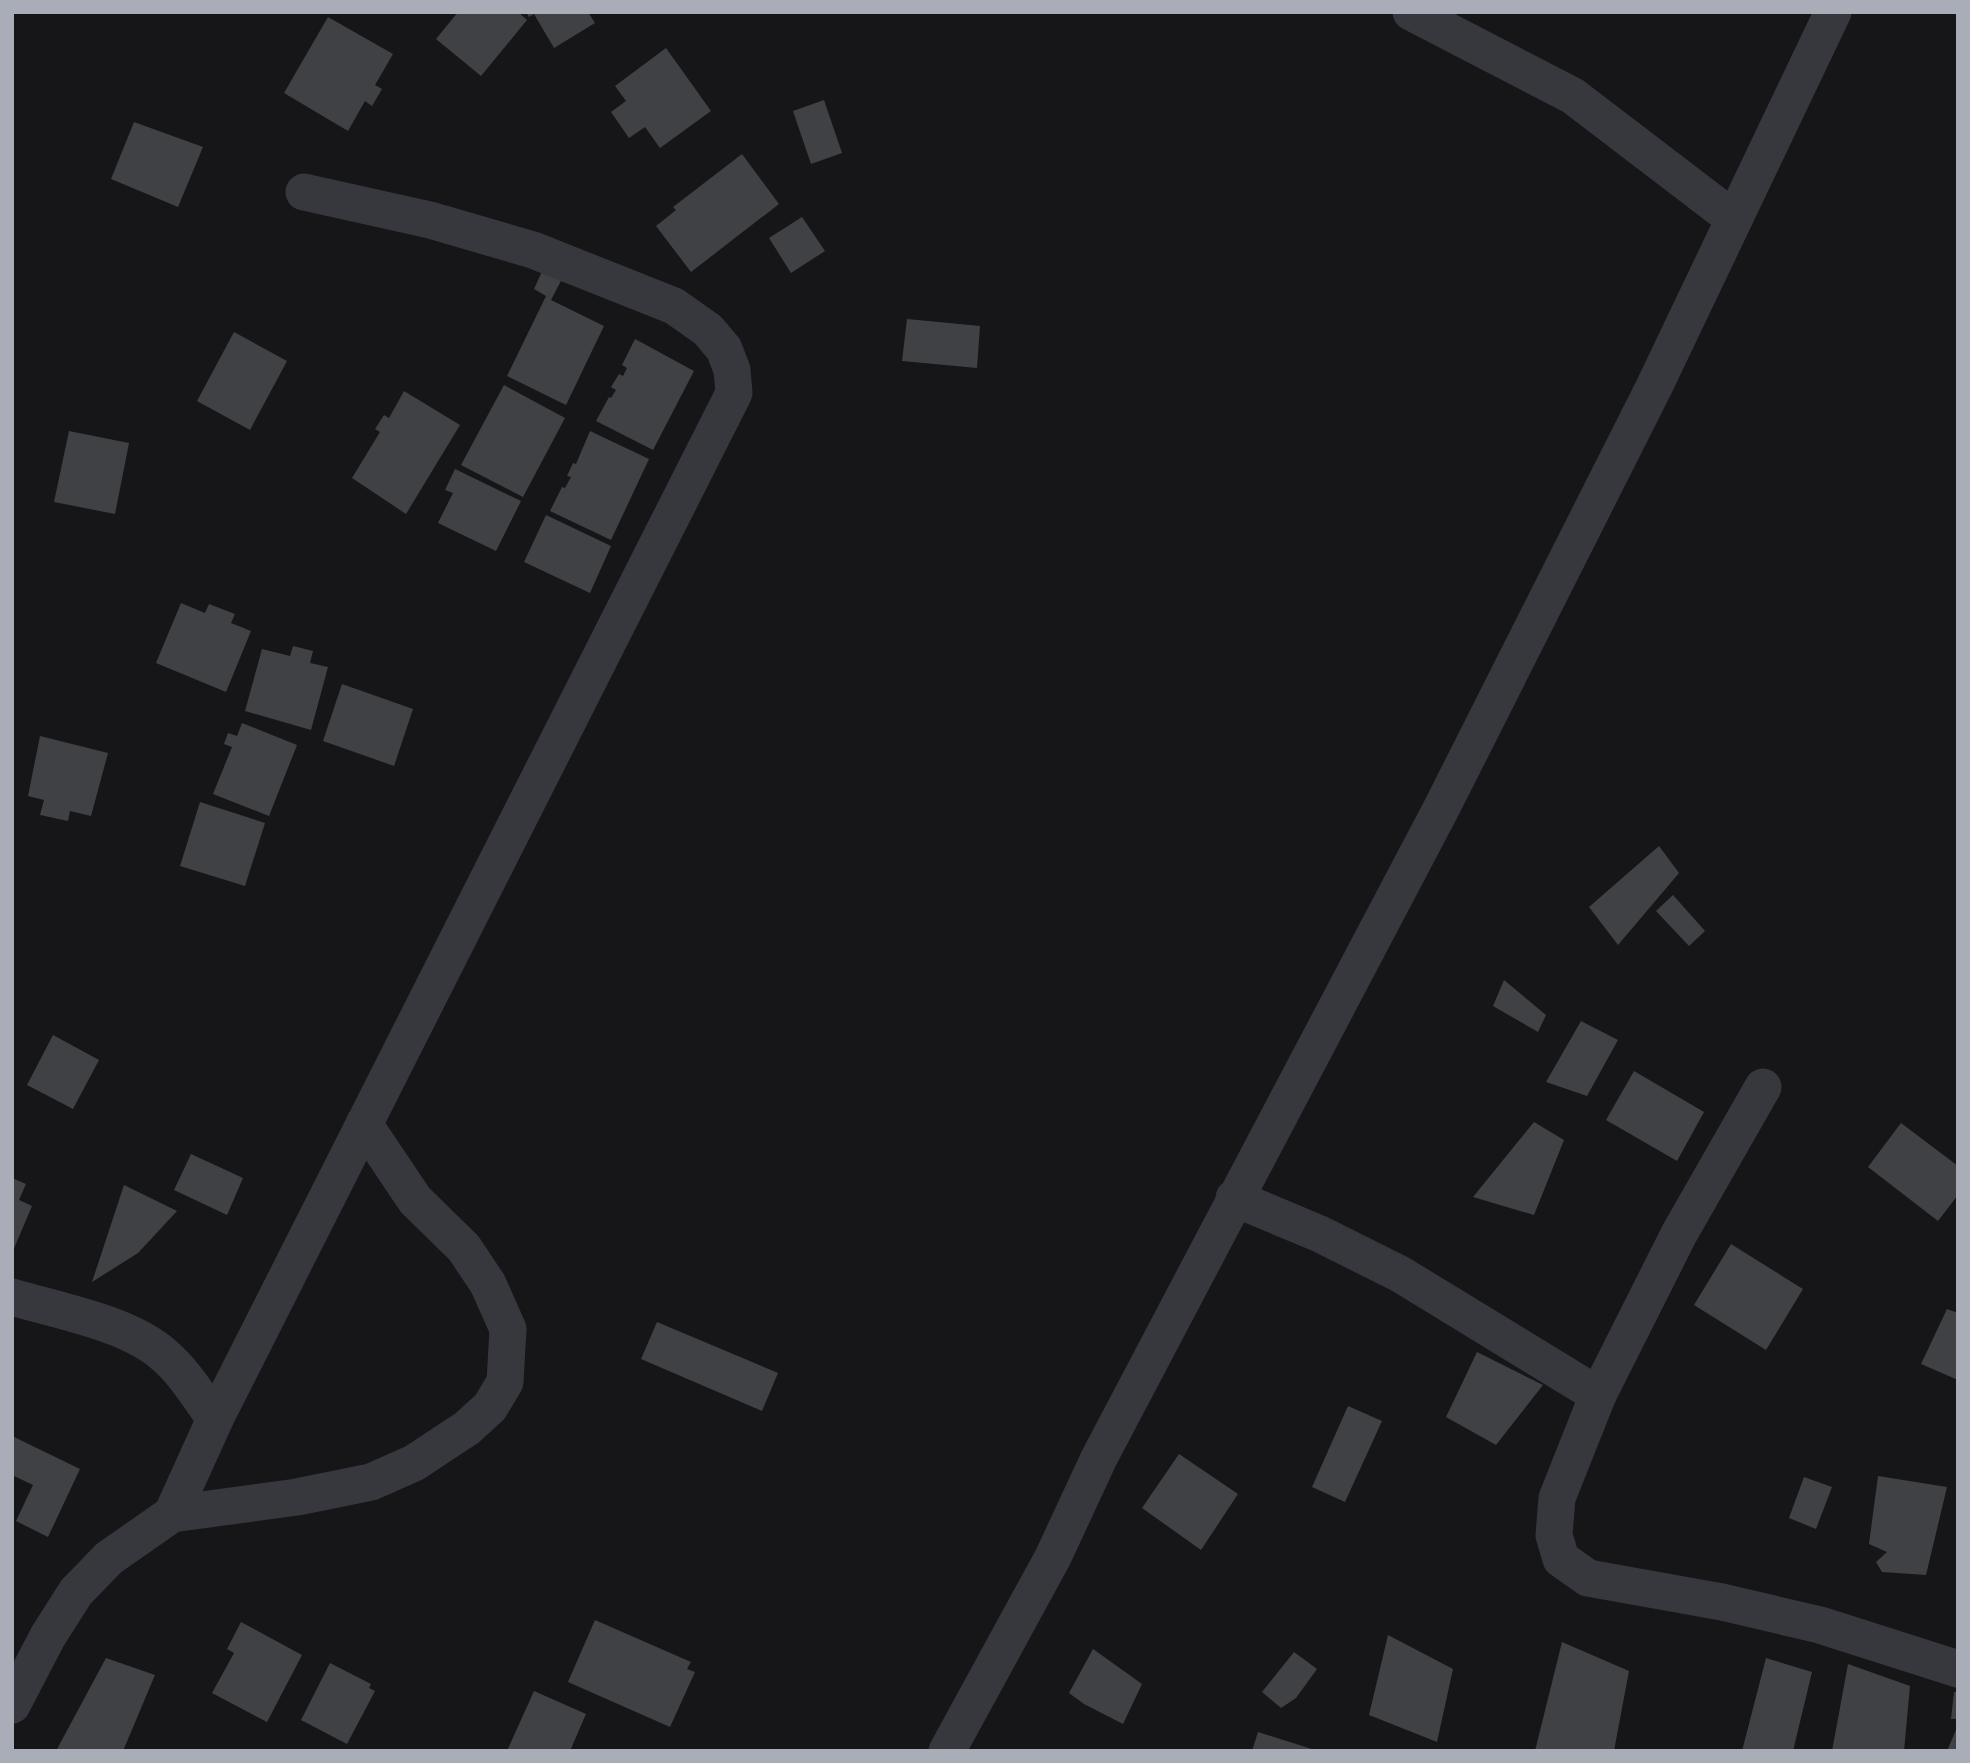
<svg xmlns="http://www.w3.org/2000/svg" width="1970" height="1763" viewBox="0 0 1970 1763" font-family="Manrope,sans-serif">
<rect width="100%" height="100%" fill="#161618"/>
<g fill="#404145">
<polygon points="458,12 518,12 527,20 481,76 436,39"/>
<polygon points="526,12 588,12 595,23 554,48 534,14 529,17"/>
<polygon points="328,17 393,54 375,85 382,89 372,106 365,101 348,131 284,93"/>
<polygon points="666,48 711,111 660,148 645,127 629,138 611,112 626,101 615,86"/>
<polygon points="824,100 842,153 811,164 793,111"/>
<polygon points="134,122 203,147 178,207 111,179"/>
<polygon points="742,154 779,204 691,272 656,226 676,210 673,207"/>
<polygon points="802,217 825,251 791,273 769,238"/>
<polygon points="544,267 563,277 551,300 604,326 566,405 507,376 546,296 534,289"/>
<polygon points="907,319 980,326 977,368 902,361"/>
<polygon points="234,332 287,361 250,430 197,401"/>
<polygon points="635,339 694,371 653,450 596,421 609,397 611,398 616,390 611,387 619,374 623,376 627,368 622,365"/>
<polygon points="504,385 565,418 523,497 461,465"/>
<polygon points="404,391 460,425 406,514 352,478 380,432 375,429 384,415 389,418"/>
<polygon points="69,431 129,443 115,514 54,502"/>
<polygon points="590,431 649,459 611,540 550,511 562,487 565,488 571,477 567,476 573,463 576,464"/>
<polygon points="455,469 521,501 496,551 438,523 453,493 445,490"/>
<polygon points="546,515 611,546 590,593 524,562"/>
<polygon points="181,603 205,613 209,604 235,614 231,623 251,631 226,692 156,663"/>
<polygon points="293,646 313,651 310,663 328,667 311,730 245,711 262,649 290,656"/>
<polygon points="342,684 413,709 394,766 323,741"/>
<polygon points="242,723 297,745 269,816 213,794 232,747 224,744 228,733 237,736"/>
<polygon points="40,736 108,753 91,816 70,811 68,821 40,815 44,800 28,796"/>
<polygon points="200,802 265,823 245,886 180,866"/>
<polygon points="1659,846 1679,873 1618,945 1589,907"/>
<polygon points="1673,895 1705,931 1689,946 1656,911"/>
<polygon points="1504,980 1546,1015 1538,1032 1493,1006"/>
<polygon points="1581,1021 1618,1040 1587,1096 1546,1082"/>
<polygon points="53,1035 99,1060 73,1109 27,1085"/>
<polygon points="1634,1071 1704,1112 1677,1161 1606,1120"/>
<polygon points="1534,1122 1564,1140 1534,1215 1473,1197"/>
<polygon points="1901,1123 1958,1166 1958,1195 1938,1221 1868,1167"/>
<polygon points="191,1154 243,1178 227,1215 174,1190"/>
<polygon points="12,1178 26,1184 19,1200 32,1206 12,1253"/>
<polygon points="124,1185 177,1211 138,1253 92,1282"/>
<polygon points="1731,1244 1803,1289 1766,1350 1694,1305"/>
<polygon points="1947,1309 1958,1313 1958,1380 1921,1364"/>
<polygon points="657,1322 778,1373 762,1411 641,1359"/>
<polygon points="1477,1352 1543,1385 1496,1445 1446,1417"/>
<polygon points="1348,1406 1382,1421 1345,1502 1312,1487"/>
<polygon points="12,1436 80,1469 48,1537 16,1521 33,1485 12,1475"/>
<polygon points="1179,1454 1238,1494 1201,1550 1142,1508"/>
<polygon points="1878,1476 1947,1487 1926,1575 1882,1572 1876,1562 1887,1552 1869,1544"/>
<polygon points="1804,1477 1832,1487 1816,1529 1789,1518"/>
<polygon points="595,1620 691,1662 687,1669 695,1672 670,1727 568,1682"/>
<polygon points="241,1622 302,1655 267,1722 212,1693 234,1653 227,1649"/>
<polygon points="1388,1635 1453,1669 1437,1742 1369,1715"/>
<polygon points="1562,1642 1629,1671 1614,1751 1535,1751"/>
<polygon points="1093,1649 1142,1684 1123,1724 1084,1704 1069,1693"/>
<polygon points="1294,1652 1317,1669 1296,1698 1281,1708 1262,1692"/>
<polygon points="106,1658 155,1675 123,1751 56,1751"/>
<polygon points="1766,1658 1812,1672 1793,1751 1742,1751"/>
<polygon points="330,1663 371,1684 369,1688 375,1691 347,1744 301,1720"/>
<polygon points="1848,1664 1910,1686 1904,1751 1832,1751"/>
<polygon points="534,1691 586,1714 570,1751 507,1751"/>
<polygon points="1954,1692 1958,1692 1958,1719 1951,1719"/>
<polygon points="1958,1725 1958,1751 1947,1751"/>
<polygon points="1258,1732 1315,1750 1315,1751 1252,1751"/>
</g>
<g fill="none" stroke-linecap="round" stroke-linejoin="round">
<g stroke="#37383d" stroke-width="37">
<polyline points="1411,12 1573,96 1734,219"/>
<polyline points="1763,1087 1679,1234 1598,1395 1557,1498 1554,1535 1561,1559 1588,1578 1722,1602 1820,1625 1958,1669"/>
<polyline points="1234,1198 1320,1234 1400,1274 1598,1395"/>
<path d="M12,1297C59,1311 128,1323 164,1355C185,1373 199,1397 215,1419"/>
<polyline points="172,1514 215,1419 734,393 732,370 724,349 708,330 674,306 533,250 430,220 304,192"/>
<polyline points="12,1705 48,1636 76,1592 109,1558 172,1514 297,1497 371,1482 414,1463 467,1428 490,1407 505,1382 508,1329 488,1284 464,1248 415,1200 364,1124"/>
<polyline points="947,1751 1053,1557 1099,1458 1442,807 1654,387 1833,12"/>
</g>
</g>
<rect width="1970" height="1763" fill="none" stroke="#a8adb8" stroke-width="28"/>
</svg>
